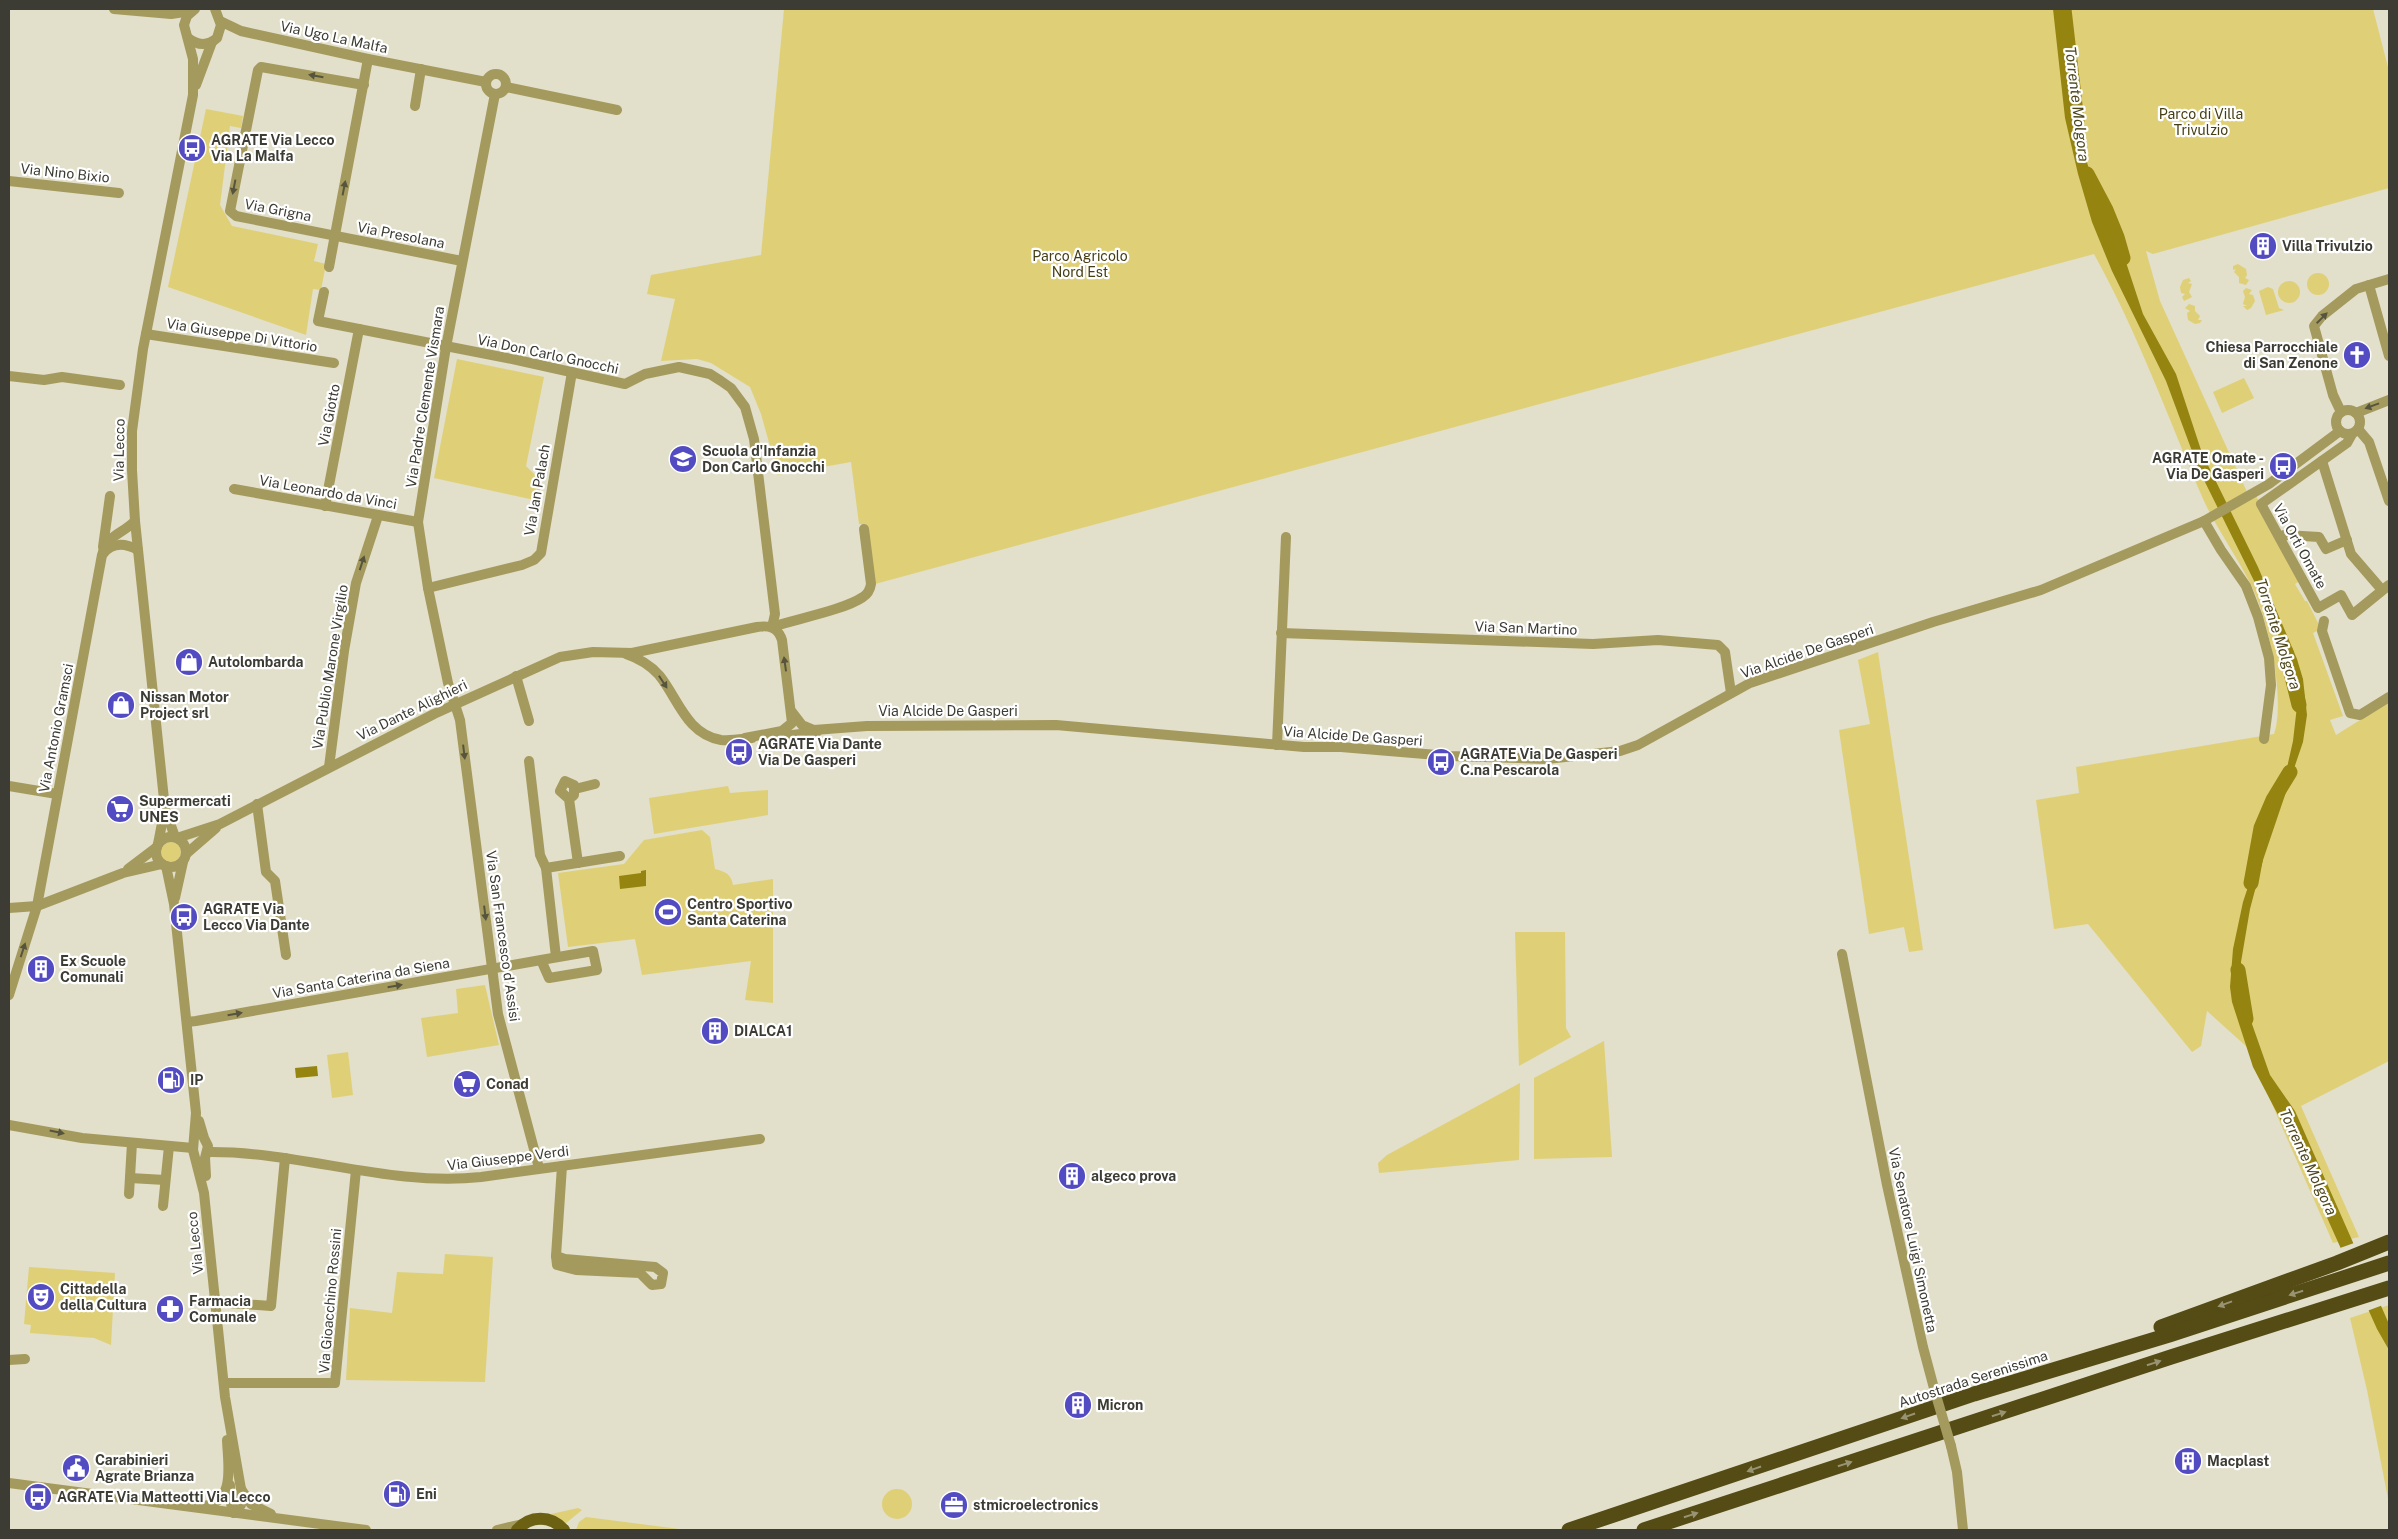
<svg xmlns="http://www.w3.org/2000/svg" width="2398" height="1539" viewBox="0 0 2398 1539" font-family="'Public Sans',sans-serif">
<rect width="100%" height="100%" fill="#e2dfca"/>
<g fill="#dfd078">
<path d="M784,9H2373L2389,71V188L2153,254L2146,251L2160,301L2247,492L2252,489L2303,579L2295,584L2305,601H2307L2321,629L2313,633L2343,716L2330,720L2336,735L2389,702V1061L2301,1106L2359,1237L2333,1243L2247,1047L2207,1011L2201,1046L2192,1052L2088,924L2054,929L2036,800L2079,793L2076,767L2274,734C2286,699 2268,617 2250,583C2236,555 2217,529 2204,501C2168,418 2138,333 2094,254L875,584L866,524H859L851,462L778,475L761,414L750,387L711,363L697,359L661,361L675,299L647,294L651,275L761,255Z"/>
<polygon points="206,109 243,116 241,128 230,126 220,205 232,226 318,244 314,261 326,264 321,290 313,289 306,335 168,287"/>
<polygon points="2238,264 2246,269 2247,275 2245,278 2249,280 2246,285 2239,283 2239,277 2234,272 2236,269 2233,270 2233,266"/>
<circle cx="2318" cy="284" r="11"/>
<polygon points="2189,278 2191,281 2188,283 2192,284 2189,292 2192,297 2184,301 2182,297 2185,294 2181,293 2180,287 2183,280"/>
<circle cx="2289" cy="292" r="11"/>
<polygon points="2268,287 2273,289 2279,308 2284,310 2266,315 2259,291"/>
<polygon points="2246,288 2252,290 2249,294 2253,295 2255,301 2251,308 2247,310 2243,306 2247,306 2243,304 2245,297 2243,291"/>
<polygon points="2189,304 2195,306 2195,311 2200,316 2198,320 2202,320 2200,323 2195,324 2188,320 2187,313 2190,311 2185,308"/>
<polygon points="457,359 544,377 526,466 541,481 539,501 434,478"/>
<polygon points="2244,378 2254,398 2222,413 2213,392"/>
<polygon points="1878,652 1923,950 1909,952 1904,927 1869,934 1839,730 1870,724 1858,660"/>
<polygon points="728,786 730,793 768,790 768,815 654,834 649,798"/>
<path d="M702,830L710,837L715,869C726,872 731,874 733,885L773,879V1003L745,1000L751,961L642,975L635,939L568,947L558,873L624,864L644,840Z"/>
<circle cx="171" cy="852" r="10"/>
<polygon points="1515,932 1565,932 1566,1028 1571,1037 1519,1066"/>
<polygon points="485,985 499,1045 427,1057 421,1018 458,1013 456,989"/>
<polygon points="1604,1041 1612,1157 1534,1159 1534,1078"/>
<polygon points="348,1052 353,1095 332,1098 327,1055"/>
<polygon points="1520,1083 1519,1160 1379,1173 1378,1163 1387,1155"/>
<polygon points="445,1254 493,1257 485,1382 346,1380 350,1308 392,1313 397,1272 443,1274"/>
<polygon points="29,1267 115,1273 111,1345 94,1338 30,1333 31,1325 24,1324"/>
<polygon points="2389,1305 2389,1504 2367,1390 2350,1318"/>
<circle cx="897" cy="1504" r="15"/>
<polygon points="578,1508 582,1510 565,1524 551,1514"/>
<polygon points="586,1517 687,1530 576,1530 579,1522"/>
</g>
<g fill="#958410">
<polygon points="2053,9 2063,9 2073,94 2085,155 2097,198 2120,244 2143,314 2176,374 2202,453 2258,567 2297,659 2303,679 2307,715 2303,742 2263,860 2250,909 2241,962 2240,990 2270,1075 2295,1111 2389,1324 2389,1350 2377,1329 2298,1153 2253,1067 2232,1002 2230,987 2233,949 2243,902 2286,772 2293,741 2297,706 2295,679 2269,611 2199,470 2166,381 2112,271 2092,222 2078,174 2065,118"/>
<polygon points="646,870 646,886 620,889 619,876 641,873 641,871"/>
<polygon points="317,1066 318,1076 296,1078 295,1068"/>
</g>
<polygon fill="#e2dfca" points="2357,1242 2383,1305 2367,1311 2340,1248"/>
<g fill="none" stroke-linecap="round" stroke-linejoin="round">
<g stroke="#958410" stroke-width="15">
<polyline points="2064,9 2077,122"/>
<polyline points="2087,174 2106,210 2117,237 2123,258"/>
<polyline points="2286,652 2299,705"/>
<polyline points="2251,883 2261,828 2273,800 2290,772"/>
<polyline points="2238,970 2246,1019"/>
</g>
<g stroke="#a49a5d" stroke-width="10">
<polyline points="220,21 241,31 368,59 486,82"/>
<circle cx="496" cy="84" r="10"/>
<polyline points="364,85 261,67 258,70 230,211 236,216 462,261"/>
<polyline points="506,87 617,110"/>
<polyline points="495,94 446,347 418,522 428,588 448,683 460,720 498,1014 539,1168"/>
<polyline points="415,106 421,69"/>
<polyline points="9,181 119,193"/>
<polyline points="329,267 368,59"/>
<polyline points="2369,285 2389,356"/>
<polyline points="324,292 318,321 517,360 625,384 645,374 679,367 710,374 721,381 731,388 745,407 754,439 775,614 772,627"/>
<polyline points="146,334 334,363"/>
<polyline points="9,376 44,380 62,377 120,385"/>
<circle cx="2348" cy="422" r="12"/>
<polyline points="2341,412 2333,395 2314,326 2322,316 2356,289 2389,279"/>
<polyline points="2356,413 2389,400"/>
<polyline points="2358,429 2369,442 2389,501"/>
<polyline points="2352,434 2347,443 2261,504 2318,608 2341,595 2352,615 2389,585"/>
<polyline points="2322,461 2351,554 2382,590"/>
<polyline points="234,489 418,522"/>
<polyline points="325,506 359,329"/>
<polyline points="2204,521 2221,550 2246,586 2258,617 2269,658 2271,685 2264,739"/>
<polyline points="2280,538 2284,535 2319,537 2326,549 2347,540"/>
<polyline points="103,547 110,496"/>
<path d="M103,554C112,542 125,543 138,550"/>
<polyline points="428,588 522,565 534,560 541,553 572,372"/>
<polyline points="2324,621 2322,631 2350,713 2360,715 2389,697"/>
<path d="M772,627C796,619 844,610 863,597C868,594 870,590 871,584L864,529"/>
<polyline points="1281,633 1593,644 1658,640 1718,645 1725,652 1731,693"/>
<path d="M626,654C638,658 650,665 659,675C678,698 686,734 721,740C731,741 742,739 752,738"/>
<polyline points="516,676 529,721"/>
<polyline points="792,712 802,725 814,730 867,726 1056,725 1304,747 1341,747 1449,756 1547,759 1620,751 1638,745 1750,683 1933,622 2041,590 2204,521 2269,484 2340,431"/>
<polyline points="776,737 817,732"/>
<polyline points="1277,745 1286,537"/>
<polyline points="529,761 540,855 546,868"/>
<polyline points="329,767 344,651 356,583 378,516"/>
<polyline points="9,786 57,794"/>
<polyline points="575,789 595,784"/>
<polyline points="569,799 574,795 574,785 565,781 560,791 569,799 578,863"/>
<polyline points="257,804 266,872 275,881 286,955"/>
<path d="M177,838L220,824L434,714L560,657L593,652L632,653L757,627C769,625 778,627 782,640L792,723L782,731L745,738"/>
<polyline points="186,854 216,828"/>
<polyline points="128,869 157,847"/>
<polyline points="9,908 37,906 123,873 162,864"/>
<polyline points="1842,954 1887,1185 1923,1347 1935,1392"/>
<polyline points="556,957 546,868 620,856"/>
<path d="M9,995L37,906L102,555C108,534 121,535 135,521"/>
<polyline points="187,1022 196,1021 541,960 593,951 597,970 549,978 541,960"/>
<polyline points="9,1125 82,1138 193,1148"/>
<path d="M208,1152C300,1151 389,1187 481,1177L760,1139"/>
<polyline points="130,1178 165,1180"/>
<polyline points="129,1194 132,1143"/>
<polyline points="163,1206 169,1146"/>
<polygon points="556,1256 565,1259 655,1267 663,1273 661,1284 652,1285 640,1273 576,1270 557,1265"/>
<polyline points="556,1256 562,1166"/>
<polyline points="215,1302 271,1306 285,1158"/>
<polyline points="9,1360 25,1359"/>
<polyline points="224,1383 335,1383 356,1170"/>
<polyline points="1951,1446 1957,1472 1963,1530"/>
</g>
<g stroke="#a49a5d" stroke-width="10">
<polyline points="114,9 171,14 191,11"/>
<path d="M188,38C198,46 208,46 217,38L221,25L215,9"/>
<polyline points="196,85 212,42"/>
<circle cx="171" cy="852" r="15"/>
<polyline points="175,837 165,809 135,521 132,470 132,431 143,349 193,95 193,59 184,25 187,16 195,9"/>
<polyline points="158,844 164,813"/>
<polyline points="166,866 174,904 196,1113 193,1150 204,1193 225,1397 241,1489 241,1505 234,1513"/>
<polyline points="175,898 183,862"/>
<polyline points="199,1121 204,1138 208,1146 205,1158 206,1176"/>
<polyline points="9,1483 366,1530"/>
<polyline points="230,1485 231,1504 234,1513"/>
<polyline points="241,1489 251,1504 271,1514"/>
<path d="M203,1506C236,1502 228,1465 227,1440"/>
<polyline points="497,1530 523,1524"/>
</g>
<path stroke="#6c6012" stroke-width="12" d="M517,1530C530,1515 551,1515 564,1530"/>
<g stroke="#544b15" stroke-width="15">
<polyline points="2161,1327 2337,1263 2389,1242"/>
<polyline points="1569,1530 1974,1394 2169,1335 2389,1263"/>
<polyline points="1644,1530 2171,1357 2389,1288"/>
</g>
<polyline stroke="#a49a5d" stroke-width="10" points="1935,1392 1951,1446"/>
</g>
<defs><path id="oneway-solid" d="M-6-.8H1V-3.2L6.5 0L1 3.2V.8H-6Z" transform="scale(1.25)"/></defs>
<g fill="#57543e">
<use href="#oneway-solid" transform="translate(316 76) rotate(-170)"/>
<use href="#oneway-solid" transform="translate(234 187) rotate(101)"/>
<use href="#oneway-solid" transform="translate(344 188) rotate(-79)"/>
<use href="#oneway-solid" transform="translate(2322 318) rotate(-45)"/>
<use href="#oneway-solid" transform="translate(2372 406) rotate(160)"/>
<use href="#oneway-solid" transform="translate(362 563) rotate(-72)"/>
<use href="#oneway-solid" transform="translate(785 664) rotate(-98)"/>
<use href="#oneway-solid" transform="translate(663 682) rotate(57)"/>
<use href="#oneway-solid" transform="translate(464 752) rotate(83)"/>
<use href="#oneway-solid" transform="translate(485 913) rotate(83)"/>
<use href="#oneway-solid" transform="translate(23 950) rotate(-72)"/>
<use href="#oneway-solid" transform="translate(395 986) rotate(-10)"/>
<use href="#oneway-solid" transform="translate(235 1014) rotate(-10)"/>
<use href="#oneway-solid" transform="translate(57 1132) rotate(12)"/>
</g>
<g fill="#989373">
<use href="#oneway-solid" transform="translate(2296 1293) rotate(162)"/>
<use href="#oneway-solid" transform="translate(2225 1304) rotate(160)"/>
<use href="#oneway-solid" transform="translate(2154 1363) rotate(-18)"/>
<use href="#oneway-solid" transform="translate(1999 1414) rotate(-18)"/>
<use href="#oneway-solid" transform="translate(1908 1416) rotate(161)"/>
<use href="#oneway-solid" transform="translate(1845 1464) rotate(-18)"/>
<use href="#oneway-solid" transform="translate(1754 1469) rotate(161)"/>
<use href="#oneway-solid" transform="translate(1691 1515) rotate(-18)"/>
</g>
<defs>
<symbol id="bus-disc" viewBox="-11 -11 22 22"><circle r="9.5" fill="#524bc2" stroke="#fff"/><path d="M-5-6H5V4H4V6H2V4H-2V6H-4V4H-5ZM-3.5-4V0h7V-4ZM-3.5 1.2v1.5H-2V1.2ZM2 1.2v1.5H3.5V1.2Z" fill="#fff"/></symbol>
<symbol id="building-disc" viewBox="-11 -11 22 22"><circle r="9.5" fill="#524bc2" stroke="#fff"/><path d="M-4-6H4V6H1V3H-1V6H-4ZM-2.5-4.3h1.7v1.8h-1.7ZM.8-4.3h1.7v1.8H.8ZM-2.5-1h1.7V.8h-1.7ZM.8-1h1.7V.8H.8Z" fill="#fff"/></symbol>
<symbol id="church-disc" viewBox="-11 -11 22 22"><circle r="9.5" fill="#524bc2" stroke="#fff"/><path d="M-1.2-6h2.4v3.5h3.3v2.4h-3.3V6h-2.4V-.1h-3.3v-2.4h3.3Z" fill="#fff"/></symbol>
<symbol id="school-disc" viewBox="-11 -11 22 22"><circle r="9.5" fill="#524bc2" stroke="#fff"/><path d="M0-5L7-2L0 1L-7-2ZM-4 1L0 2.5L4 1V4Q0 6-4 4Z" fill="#fff"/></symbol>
<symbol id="shop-disc" viewBox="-11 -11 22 22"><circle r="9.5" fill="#524bc2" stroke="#fff"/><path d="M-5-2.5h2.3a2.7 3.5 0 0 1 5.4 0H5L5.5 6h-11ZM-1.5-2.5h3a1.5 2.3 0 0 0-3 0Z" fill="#fff"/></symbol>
<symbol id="supermarket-disc" viewBox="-11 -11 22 22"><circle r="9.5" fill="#524bc2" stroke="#fff"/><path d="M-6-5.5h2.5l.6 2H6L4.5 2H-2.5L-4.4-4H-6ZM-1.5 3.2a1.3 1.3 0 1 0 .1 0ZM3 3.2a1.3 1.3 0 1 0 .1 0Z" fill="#fff"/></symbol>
<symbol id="stadium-disc" viewBox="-11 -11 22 22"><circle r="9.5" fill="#524bc2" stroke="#fff"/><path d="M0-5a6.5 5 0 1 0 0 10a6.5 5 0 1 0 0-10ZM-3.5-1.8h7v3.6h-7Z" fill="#fff"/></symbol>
<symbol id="fuel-disc" viewBox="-11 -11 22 22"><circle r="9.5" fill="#524bc2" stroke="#fff"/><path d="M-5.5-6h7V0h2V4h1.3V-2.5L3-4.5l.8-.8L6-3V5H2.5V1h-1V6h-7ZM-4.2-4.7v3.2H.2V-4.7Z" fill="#fff"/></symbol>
<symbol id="theatre-disc" viewBox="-11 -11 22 22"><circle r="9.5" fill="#524bc2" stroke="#fff"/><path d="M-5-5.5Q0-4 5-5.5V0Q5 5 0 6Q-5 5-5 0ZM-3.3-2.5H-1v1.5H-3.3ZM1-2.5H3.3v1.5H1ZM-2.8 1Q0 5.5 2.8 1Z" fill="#fff"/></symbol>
<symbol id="pharmacy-disc" viewBox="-11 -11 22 22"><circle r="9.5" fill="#524bc2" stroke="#fff"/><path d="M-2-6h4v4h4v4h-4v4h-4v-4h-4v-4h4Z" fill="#fff"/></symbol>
<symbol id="civic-disc" viewBox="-11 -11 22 22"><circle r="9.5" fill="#524bc2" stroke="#fff"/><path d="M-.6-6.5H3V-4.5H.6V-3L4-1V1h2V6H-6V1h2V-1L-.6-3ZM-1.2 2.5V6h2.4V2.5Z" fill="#fff"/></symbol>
<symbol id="office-disc" viewBox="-11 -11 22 22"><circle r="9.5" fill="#524bc2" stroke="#fff"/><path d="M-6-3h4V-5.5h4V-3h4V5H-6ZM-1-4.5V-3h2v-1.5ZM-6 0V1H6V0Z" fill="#fff"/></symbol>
</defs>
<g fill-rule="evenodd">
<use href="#bus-disc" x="176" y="132" width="32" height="32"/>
<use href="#building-disc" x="2247" y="230" width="32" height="32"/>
<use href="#church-disc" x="2341" y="339" width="32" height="32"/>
<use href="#school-disc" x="667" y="443" width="32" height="32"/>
<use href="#bus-disc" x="2267" y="450" width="32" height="32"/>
<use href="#shop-disc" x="173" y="646" width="32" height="32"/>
<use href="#shop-disc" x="105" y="689" width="32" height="32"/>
<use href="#bus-disc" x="723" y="736" width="32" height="32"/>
<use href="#bus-disc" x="1425" y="746" width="32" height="32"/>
<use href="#supermarket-disc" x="104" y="793" width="32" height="32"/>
<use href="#stadium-disc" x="652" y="896" width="32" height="32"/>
<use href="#bus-disc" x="168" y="901" width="32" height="32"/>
<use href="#building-disc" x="25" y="953" width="32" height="32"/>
<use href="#building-disc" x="699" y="1015" width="32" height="32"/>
<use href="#fuel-disc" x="155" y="1064" width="32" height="32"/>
<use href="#supermarket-disc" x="451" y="1068" width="32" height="32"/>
<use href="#building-disc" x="1056" y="1160" width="32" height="32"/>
<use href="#theatre-disc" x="25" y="1281" width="32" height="32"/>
<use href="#pharmacy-disc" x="154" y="1293" width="32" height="32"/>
<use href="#building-disc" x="1062" y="1389" width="32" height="32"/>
<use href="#building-disc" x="2172" y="1445" width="32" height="32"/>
<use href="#civic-disc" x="60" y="1452" width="32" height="32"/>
<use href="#fuel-disc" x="381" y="1478" width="32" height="32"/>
<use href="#bus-disc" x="22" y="1481" width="32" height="32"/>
<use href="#office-disc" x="938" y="1489" width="32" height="32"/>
</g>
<g text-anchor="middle" stroke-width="4.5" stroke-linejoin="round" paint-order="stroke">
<g font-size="14" fill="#3d3c34" stroke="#fff">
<text transform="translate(334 37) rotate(12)" y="5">Via Ugo La Malfa</text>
<text transform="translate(65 173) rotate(6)" y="5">Via Nino Bixio</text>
<text transform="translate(278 210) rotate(11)" y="5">Via Grigna</text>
<text transform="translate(401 235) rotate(11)" y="5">Via Presolana</text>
<text transform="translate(242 335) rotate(9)" y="5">Via Giuseppe Di Vittorio</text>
<text transform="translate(548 354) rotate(12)" y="5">Via Don Carlo Gnocchi</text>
<text transform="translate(425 397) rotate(-81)" y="5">Via Padre Clemente Vismara</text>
<text transform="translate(329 415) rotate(-79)" y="5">Via Giotto</text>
<text transform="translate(119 450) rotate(-89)" y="5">Via Lecco</text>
<text transform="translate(537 490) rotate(-80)" y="5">Via Jan Palach</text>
<text transform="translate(328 492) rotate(10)" y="5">Via Leonardo da Vinci</text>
<text transform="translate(2300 546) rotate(61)" y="5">Via Orti Omate</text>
<text transform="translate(1526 628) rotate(2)" y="5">Via San Martino</text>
<text transform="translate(1807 651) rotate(-19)" y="5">Via Alcide De Gasperi</text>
<text transform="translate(330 667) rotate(-81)" y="5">Via Publio Marone Virgilio</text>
<text transform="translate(412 710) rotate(-26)" y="5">Via Dante Alighieri</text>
<text x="948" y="716">Via Alcide De Gasperi</text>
<text transform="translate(56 728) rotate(-79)" y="5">Via Antonio Gramsci</text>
<text transform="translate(1353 736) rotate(4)" y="5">Via Alcide De Gasperi</text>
<text transform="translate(503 936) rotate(82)" y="5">Via San Francesco d'Assisi</text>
<text transform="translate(361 978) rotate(-10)" y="5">Via Santa Caterina da Siena</text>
<text transform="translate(508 1158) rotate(-7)" y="5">Via Giuseppe Verdi</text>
<text transform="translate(1913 1240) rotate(78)" y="5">Via Senatore Luigi Simonetta</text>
<text transform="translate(195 1243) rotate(-96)" y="5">Via Lecco</text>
<text transform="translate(330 1301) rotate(-85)" y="5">Via Gioacchino Rossini</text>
<text transform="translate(1973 1379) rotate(-18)" y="5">Autostrada Serenissima</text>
</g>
<g font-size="14" fill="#453e13" stroke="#fff">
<text x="2201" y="119">Parco di Villa<tspan x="2201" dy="16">Trivulzio</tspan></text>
<text x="1080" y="261">Parco Agricolo<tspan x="1080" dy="16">Nord Est</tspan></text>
</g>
<g font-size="14" font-weight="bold" fill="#3d3c34" stroke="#fff" text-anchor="start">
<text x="211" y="145">AGRATE Via Lecco<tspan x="211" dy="16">Via La Malfa</tspan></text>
<text x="2282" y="251">Villa Trivulzio</text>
<text x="2338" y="352" text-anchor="end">Chiesa Parrocchiale<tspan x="2338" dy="16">di San Zenone</tspan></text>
<text x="702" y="456">Scuola d'Infanzia<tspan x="702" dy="16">Don Carlo Gnocchi</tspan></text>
<text x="2264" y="463" text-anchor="end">AGRATE Omate -<tspan x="2264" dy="16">Via De Gasperi</tspan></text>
<text x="208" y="667">Autolombarda</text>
<text x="140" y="702">Nissan Motor<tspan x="140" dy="16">Project srl</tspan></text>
<text x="758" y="749">AGRATE Via Dante<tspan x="758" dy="16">Via De Gasperi</tspan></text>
<text x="1460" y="759">AGRATE Via De Gasperi<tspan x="1460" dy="16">C.na Pescarola</tspan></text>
<text x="139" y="806">Supermercati<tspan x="139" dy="16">UNES</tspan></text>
<text x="687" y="909">Centro Sportivo<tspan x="687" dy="16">Santa Caterina</tspan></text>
<text x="203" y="914">AGRATE Via<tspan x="203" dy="16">Lecco Via Dante</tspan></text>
<text x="60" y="966">Ex Scuole<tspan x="60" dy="16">Comunali</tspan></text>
<text x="734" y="1036">DIALCA1</text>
<text x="190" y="1085">IP</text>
<text x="486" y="1089">Conad</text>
<text x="1091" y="1181">algeco prova</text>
<text x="60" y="1294">Cittadella<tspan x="60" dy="16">della Cultura</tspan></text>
<text x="189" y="1306">Farmacia<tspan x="189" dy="16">Comunale</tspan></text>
<text x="1097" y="1410">Micron</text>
<text x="95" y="1465">Carabinieri<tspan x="95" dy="16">Agrate Brianza</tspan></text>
<text x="2207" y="1466">Macplast</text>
<text x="416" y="1499">Eni</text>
<text x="57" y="1502">AGRATE Via Matteotti Via Lecco</text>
<text x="973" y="1510">stmicroelectronics</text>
</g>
<g font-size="15" font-style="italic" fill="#4e471d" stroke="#fff">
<text transform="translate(2077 104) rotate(83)" y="5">Torrente Molgora</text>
<text transform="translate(2278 634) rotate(72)" y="5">Torrente Molgora</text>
<text transform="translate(2308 1162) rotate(65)" y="5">Torrente Molgora</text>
</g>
</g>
<rect width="2398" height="1539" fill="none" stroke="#3d3c34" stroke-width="20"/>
</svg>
